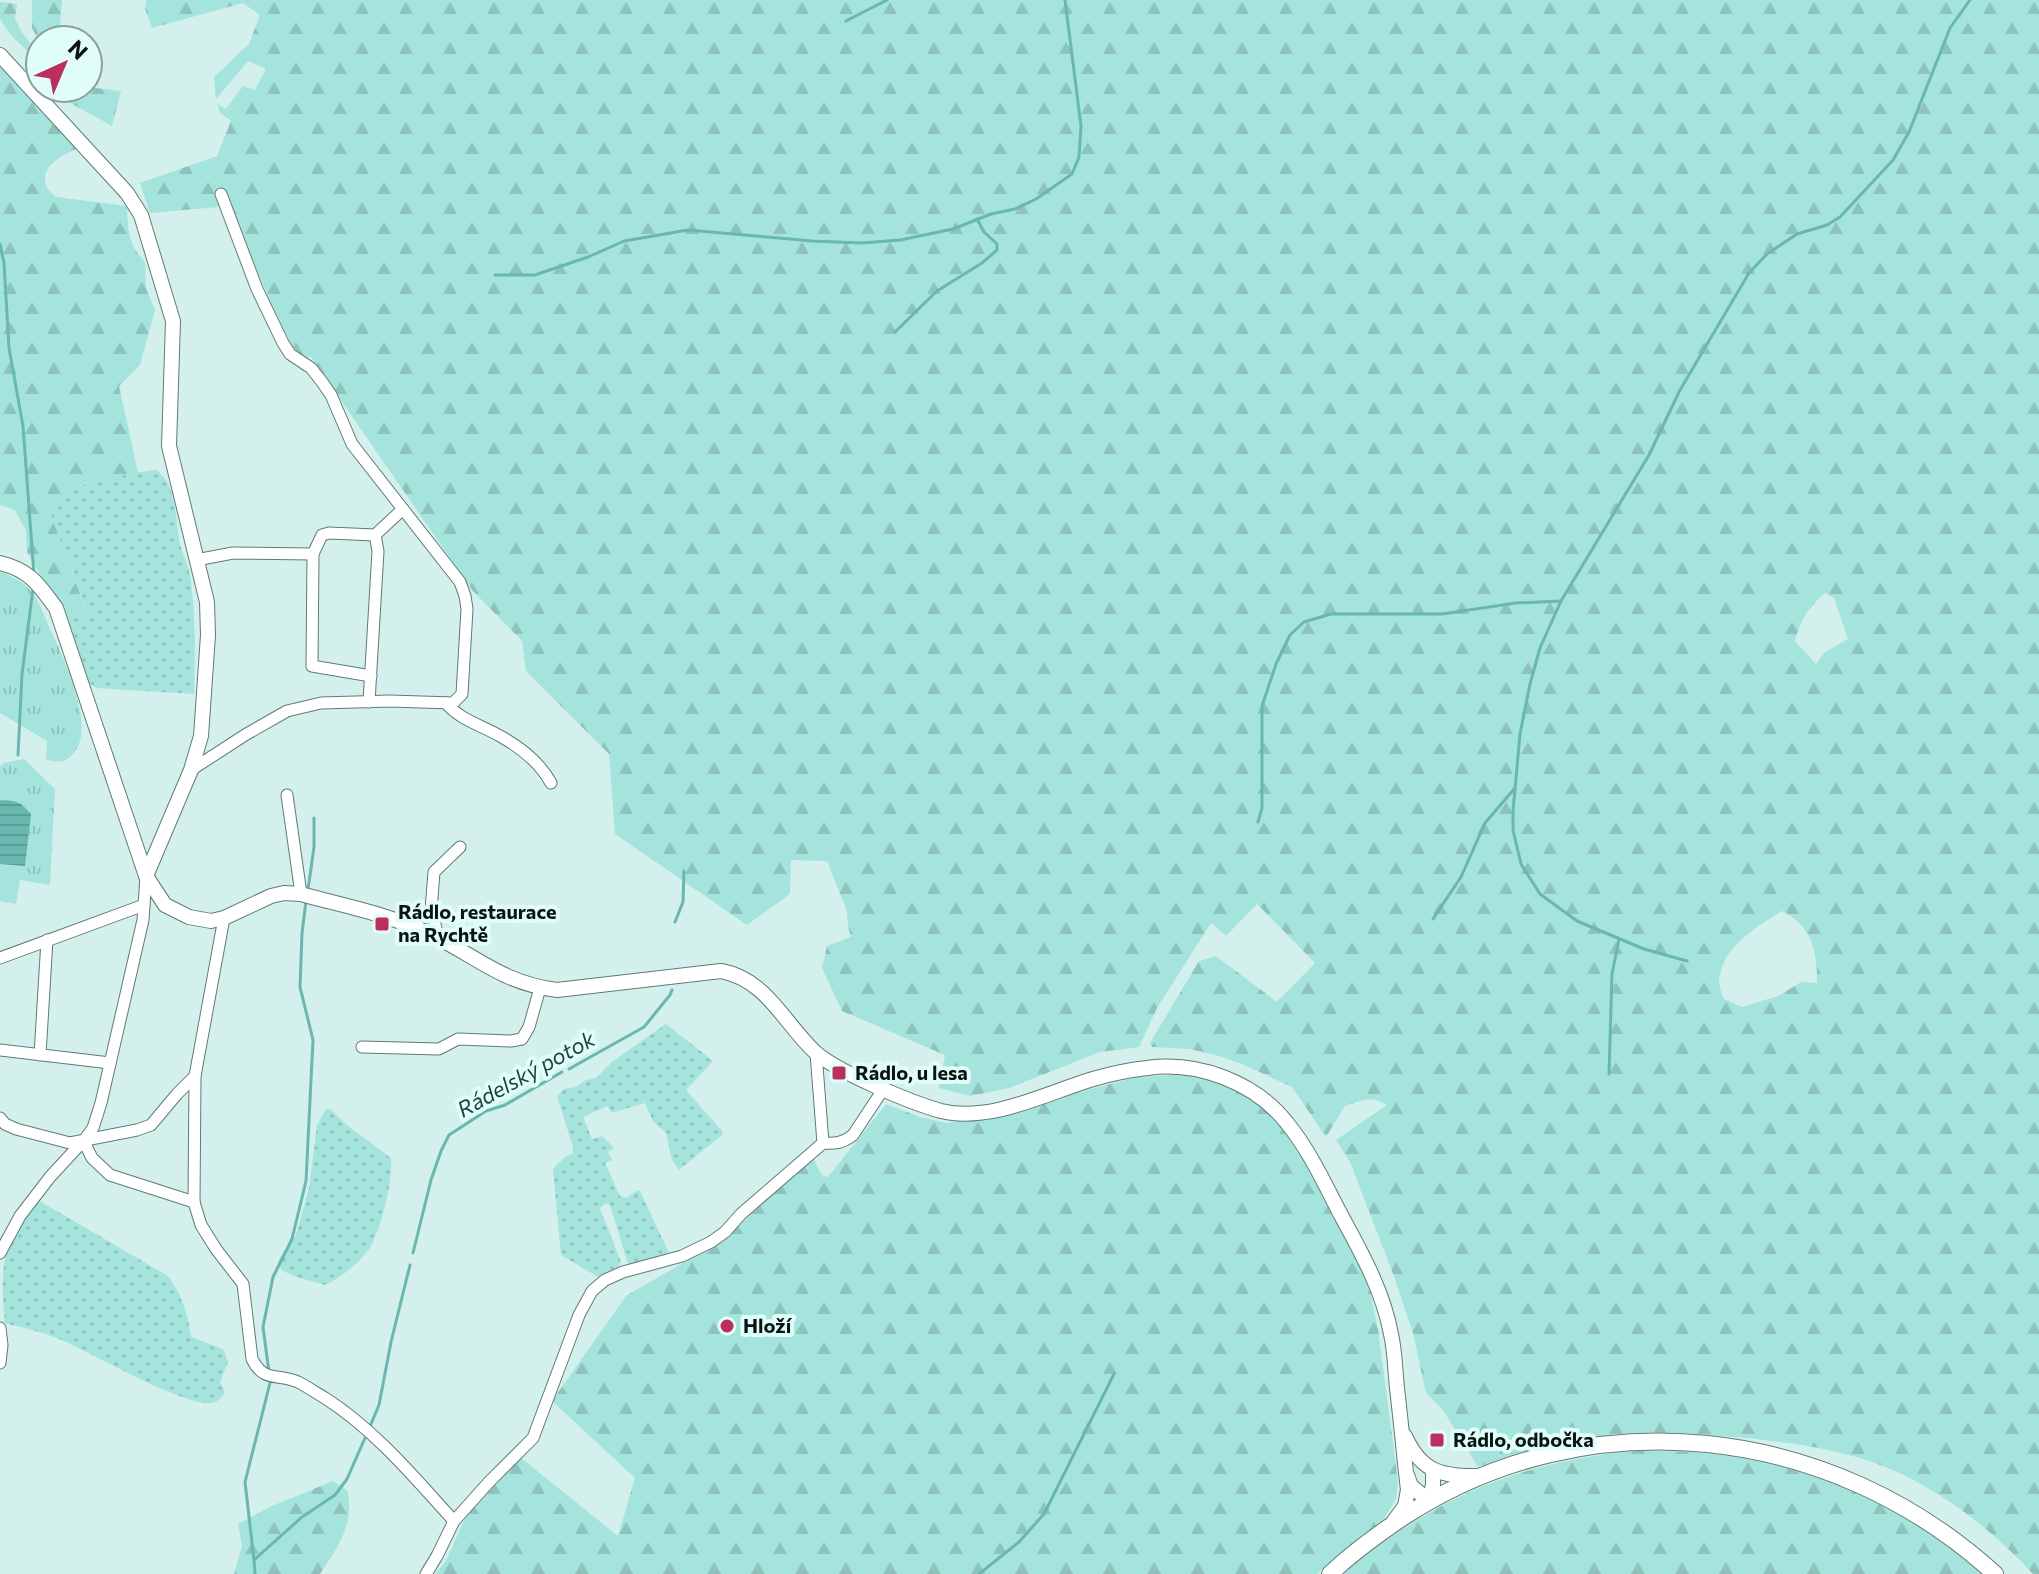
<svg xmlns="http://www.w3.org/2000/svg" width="2039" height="1574" viewBox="0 0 2039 1574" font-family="Commissioner,sans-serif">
<defs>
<pattern id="grass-dots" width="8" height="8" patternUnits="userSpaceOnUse" patternTransform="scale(2)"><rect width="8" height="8" fill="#a5e4dc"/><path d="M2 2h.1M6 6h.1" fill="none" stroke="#8dc3bc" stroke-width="1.8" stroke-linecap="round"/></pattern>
<pattern id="forest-firs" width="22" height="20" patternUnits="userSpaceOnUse" patternTransform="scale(2)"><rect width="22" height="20" fill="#a5e4dc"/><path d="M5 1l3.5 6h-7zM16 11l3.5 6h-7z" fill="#8dc3bc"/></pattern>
<pattern id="park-tufts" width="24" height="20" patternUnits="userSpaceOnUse" patternTransform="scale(2)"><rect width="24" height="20" fill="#a5e4dc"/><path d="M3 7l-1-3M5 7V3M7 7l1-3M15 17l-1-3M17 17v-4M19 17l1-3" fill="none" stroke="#8dc3bc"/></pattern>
<pattern id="water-rules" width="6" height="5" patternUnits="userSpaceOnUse" patternTransform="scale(2)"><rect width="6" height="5" fill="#69b7af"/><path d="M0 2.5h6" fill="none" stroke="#5a9c96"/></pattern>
</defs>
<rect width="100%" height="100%" fill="#d4f0ec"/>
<g fill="url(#grass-dots)">
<path d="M156,470C177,484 175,517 179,539C181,552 188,563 190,575C196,614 195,655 194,694L96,688L88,682L65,617L87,612L51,515C56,509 61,500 68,494C87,477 131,473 156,470Z"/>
<polygon points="666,1024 713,1061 686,1090 723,1132 722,1135 679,1170 672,1160 666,1133 653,1121 645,1103 615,1112 611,1112 607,1106 583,1117 592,1139 602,1136 614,1148 608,1152 612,1160 605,1163 620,1196 626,1198 638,1190 640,1191 669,1253 667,1258 628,1264 610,1205 606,1203 600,1208 621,1262 618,1267 598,1277 561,1255 553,1169 564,1158 573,1153 573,1147 557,1096 564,1089 576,1087 586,1080 596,1078 613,1061"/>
<path d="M326,1109H330L348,1126L391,1158C392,1184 383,1221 372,1244C365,1258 340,1279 325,1285C310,1280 293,1278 281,1269L278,1261L296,1235L309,1188L317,1125Z"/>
<path d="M36,1199L168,1276C182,1295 188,1314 191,1337L223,1349L228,1362L220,1382L225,1392C222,1397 218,1402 212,1403C188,1408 91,1353 64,1341C45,1333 25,1328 5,1323C3,1299 0,1270 8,1248C15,1231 27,1215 36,1199Z"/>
</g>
<g fill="url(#forest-firs)" fill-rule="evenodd">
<polygon points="32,0 62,0 59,40 40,40 39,42 32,28"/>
<path d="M146,0H2039V1574H2033C1994,1532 1949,1496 1897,1472C1850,1451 1805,1445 1755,1439C1714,1435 1673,1431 1632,1433C1579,1436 1527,1449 1478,1467L1443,1410L1426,1393L1413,1333L1395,1279L1350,1162L1336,1140L1387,1105C1370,1095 1362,1101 1345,1106L1326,1137L1292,1087L1244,1065L1219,1056L1190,1049L1152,1047L1150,1043L1199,961L1216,956L1277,1002L1315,963L1257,904L1226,936L1211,923L1157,1008L1139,1047L1100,1052L1009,1088L970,1096L939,1088L945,1055L842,1011L822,968L827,946L851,937L848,926L847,911L827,861L791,860L790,894L747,925L615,834L609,754L526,671L522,641L472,590L311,357H304L292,346L273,308L230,206L150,213L140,183L217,156L231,121L220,113L217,104L226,109L243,86L255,90L266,69L248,61L216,99L214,77L249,44L260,15L243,3L152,28L145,9ZM1825,593L1834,598L1848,639L1825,652L1816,664L1795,641C1802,618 1807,609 1825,593ZM1782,911C1811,925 1818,952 1817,983L1801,982L1778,996L1742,1007L1724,999C1722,994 1719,986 1719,981C1722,946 1757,927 1782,911Z"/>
<polygon points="0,2 17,4 15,18 21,31 39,54 36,60 11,35 0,19"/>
<path d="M0,61L79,148C57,156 29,175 56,197L127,206C128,231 128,244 145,262L146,288L155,310L140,365L119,386L138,472L83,484L67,495L51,515L87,613L65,617L27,552L26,531L15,510L0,505Z"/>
<polygon points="88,87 121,91 112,126 63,99 64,88"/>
<polygon points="1185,1074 1212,1079 1249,1097 1283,1124 1367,1276 1378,1329 1398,1481 1396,1499 1383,1520 1335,1557 1317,1574 435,1574 446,1561 466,1516 521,1458 618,1536 635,1478 552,1401 626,1296 724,1239 813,1158 822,1175 828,1177 886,1104 920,1117 947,1123 990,1115 1137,1077"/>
<path d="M1635,1451C1658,1451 1680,1451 1703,1453C1806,1463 1905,1505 1982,1574H1344C1361,1557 1382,1543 1403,1529C1475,1481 1549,1459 1635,1451Z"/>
<path d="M333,1481L347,1490C356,1522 337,1548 320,1574H234L242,1546L238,1524L272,1506Z"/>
</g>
<g fill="url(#park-tufts)">
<path d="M0,571C8,575 20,580 27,587C39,598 44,616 51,631C63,657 98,729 73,754C65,763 57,763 46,759L47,741L0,713Z"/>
<polygon points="24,759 55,789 50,885 20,880 16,904 0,901 0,766 4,763"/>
</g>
<polygon fill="#a5e4dc" points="0,877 18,880 16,896 0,894"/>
<path fill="url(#water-rules)" d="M0,800C17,801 20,801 31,814L25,866L0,864Z"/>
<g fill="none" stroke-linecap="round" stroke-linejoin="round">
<g stroke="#69b7af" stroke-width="3">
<polyline points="846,21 887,0"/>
<polyline points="0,244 4,263 9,348 23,426 34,575"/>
<polyline points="495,275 535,275 588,257 624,241 688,230 812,241 861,243 900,240 953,229 991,214 1015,209 1036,199 1072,174 1079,157 1081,126 1065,0"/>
<polyline points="895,332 937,291 982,263 997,250 997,244 984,232 977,219"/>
<polyline points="18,755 22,674 33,589"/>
<polyline points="1258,822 1262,808 1262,706 1276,664 1290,635 1304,622 1331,614 1442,614 1516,603 1561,601"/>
<polyline points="308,890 314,847 314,818"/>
<polyline points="1433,919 1461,877 1485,823 1515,788"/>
<polyline points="675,922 683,902 684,871"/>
<polyline points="1687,961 1644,949 1577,921 1540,894 1521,864 1513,830 1513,811 1520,734 1530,684 1540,648 1561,601 1649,455 1680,390 1749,273 1767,254 1797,234 1827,225 1840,217 1893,160 1909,132 1950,28 1970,0"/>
<polyline points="569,1069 644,1027 670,995 672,990"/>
<polyline points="1609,1074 1612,974 1619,939"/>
<polyline points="413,1253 431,1180 441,1151 449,1135 486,1111 505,1105 562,1072"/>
<polyline points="269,1372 263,1327 273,1277 292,1239 306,1181 313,1040 300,987 302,933 306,901"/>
<polyline points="371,1424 379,1405 391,1342 410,1265"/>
<polyline points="254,1560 245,1482 271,1379"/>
<polyline points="255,1574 254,1560 302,1517 335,1495 347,1479 365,1438"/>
<polyline points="979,1574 1019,1542 1044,1514 1114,1374"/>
</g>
<defs>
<g id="minor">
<polyline points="196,560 233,553 313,554"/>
<polyline points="371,676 312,666 313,554 322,535 329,533 375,535 403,509"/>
<polyline points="369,702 378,551 375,535"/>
<path d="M446,703C460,720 481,725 500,736C520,747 540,763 551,783"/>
<polyline points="191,770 245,735 287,711 321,703 390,701 453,703 462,694 467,609 465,596 460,582 352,444 331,395 322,382 311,368 290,354 283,343 257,289 221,194"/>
<polyline points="287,795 301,894"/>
<path d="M224,918L195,1076L194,1202L201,1225L216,1249L243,1284L252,1359C264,1383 277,1373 298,1382C308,1387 316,1393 325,1398C375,1430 414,1477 454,1521"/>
<polyline points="433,935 436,928 431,910 434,872 460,847"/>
<polyline points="0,958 144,905"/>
<polyline points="362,1047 439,1049 458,1039 511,1041 522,1039 529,1027 540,988"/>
<polyline points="0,1050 110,1063"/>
<polyline points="816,1053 823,1143"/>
<polyline points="40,1055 47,940"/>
<polyline points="0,1118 5,1124 16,1129 70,1143 137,1130 151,1125 177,1094 195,1076"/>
<polyline points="85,1139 87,1148 92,1158 110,1175 194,1202"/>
<polyline points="0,1253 20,1216 50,1177 85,1139 93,1128 101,1103 143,920 146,876"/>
<polyline points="0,1328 2,1345 0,1363"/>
<path d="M426,1574L437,1556L454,1521L489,1482L533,1438L579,1315L592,1291L605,1280L623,1272L682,1256L711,1242L725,1232L741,1214L823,1143C835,1144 843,1143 853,1135L884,1088"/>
</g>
<g id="tertiary">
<polyline points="0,55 127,193 141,215 173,321 169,446 207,602 208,635 201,736 191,770 146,876"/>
<path d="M0,563C30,570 39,585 56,608L146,876L165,905L189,917L211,921L224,918L271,896L284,893L301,894C344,906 392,915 432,935C478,957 502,983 557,990L721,971C766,979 784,1023 815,1052C837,1072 912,1103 941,1111C991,1123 1046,1093 1093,1079C1110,1074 1129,1070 1147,1068C1198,1061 1255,1082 1287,1123C1310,1151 1325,1185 1342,1217C1362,1254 1383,1291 1391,1334C1395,1351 1395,1370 1397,1388C1401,1422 1404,1456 1408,1490L1405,1506L1394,1521"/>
<path d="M1405,1436C1422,1474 1443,1476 1481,1476"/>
<polyline points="1407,1475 1411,1486 1429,1501 1433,1485 1433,1470"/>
</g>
<path id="primary" d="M1330,1574C1352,1553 1377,1535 1402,1518C1589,1395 1832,1425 1995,1574"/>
</defs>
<use href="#minor" stroke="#617a77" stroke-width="13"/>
<use href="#tertiary" stroke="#617a77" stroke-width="16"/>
<use href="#primary" stroke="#617a77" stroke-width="18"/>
<use href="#minor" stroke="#fff" stroke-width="11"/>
<use href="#tertiary" stroke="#fff" stroke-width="14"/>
<use href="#primary" stroke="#fff" stroke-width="16"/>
</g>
<g fill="#bc2e5b" stroke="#e1fdfa" stroke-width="3">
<rect x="374" y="916" width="16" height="16" rx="4"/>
<rect x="831" y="1065" width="16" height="16" rx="4"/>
<circle cx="727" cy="1326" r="8"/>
<rect x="1429" y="1432" width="16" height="16" rx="4"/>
</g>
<g text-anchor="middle" stroke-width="8" stroke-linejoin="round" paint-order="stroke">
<g font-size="20" font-weight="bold" fill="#0a1412" stroke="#e1fdfa" text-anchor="start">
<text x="398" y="919">Rádlo, restaurace<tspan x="398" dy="23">na Rychtě</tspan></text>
<text x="855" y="1080">Rádlo, u lesa</text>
<text x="743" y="1333">Hloží</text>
<text x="1453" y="1447">Rádlo, odbočka</text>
</g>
<g font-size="22" font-style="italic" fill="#1e433f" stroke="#e1fdfa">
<text transform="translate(526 1074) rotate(-29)" y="8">Rádelský potok</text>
</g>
</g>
<g transform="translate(64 64) rotate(44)"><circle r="38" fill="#e1fdfa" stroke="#8ba09d" stroke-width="2"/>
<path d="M0-6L14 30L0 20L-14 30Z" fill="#bc2e5b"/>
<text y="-12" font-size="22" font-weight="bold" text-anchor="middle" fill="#0a1412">N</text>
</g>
</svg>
